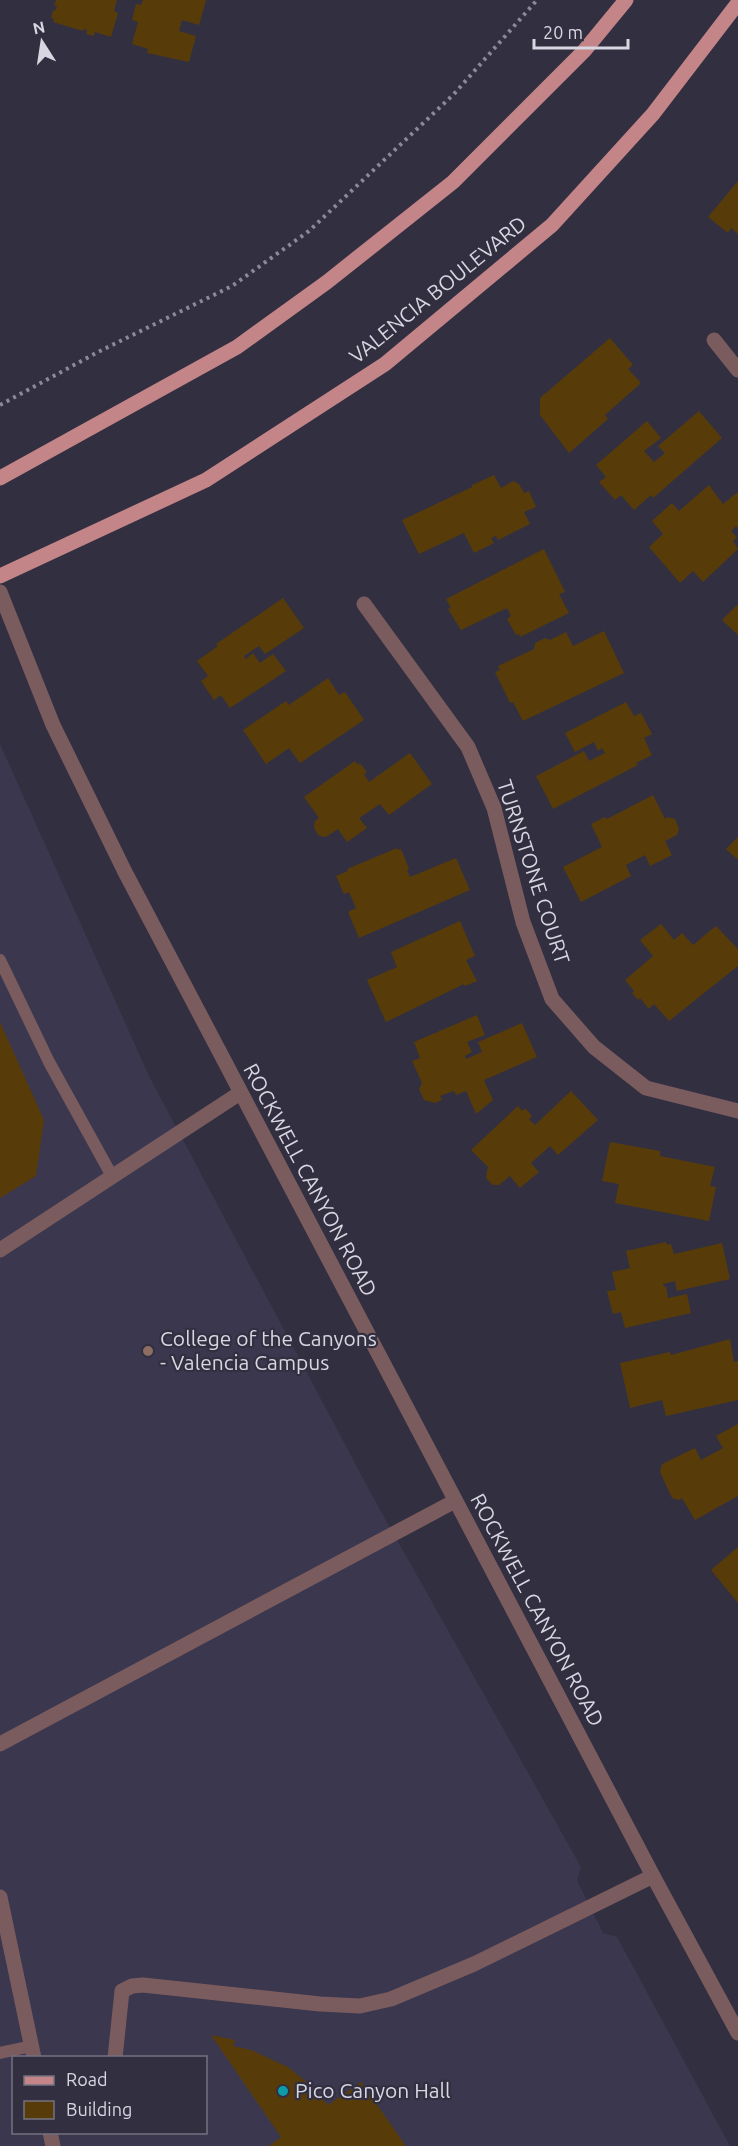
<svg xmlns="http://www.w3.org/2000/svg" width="738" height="2146" viewBox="0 0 738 2146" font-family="Ubuntu,sans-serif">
<rect width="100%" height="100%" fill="#322f40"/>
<path fill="#3b374e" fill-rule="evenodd" d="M0,744L149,1076L373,1497L581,1867L577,1881L603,1933L617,1937L730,2146H0ZM14,2058H206V2132H14Z"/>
<g fill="#573c0a">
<polygon points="56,0 117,0 114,11 118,13 111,37 95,32 94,36 86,34 87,30 83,29 83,31 53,22 54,19 51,18 53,10 55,11 57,6 54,5"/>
<polygon points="143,0 206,0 199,25 182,20 179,31 196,36 189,62 147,53 148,49 132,44 138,22 132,20 136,4 141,5"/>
<polygon points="738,181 738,234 731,228 728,233 708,217"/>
<polygon points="610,338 633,365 628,369 641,383 605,415 608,419 569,453 540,415 540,398"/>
<polygon points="699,411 722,438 653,498 651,495 634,510 621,495 615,500 599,482 606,477 596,465 647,421 661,438 644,451 654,462 665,453 658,446"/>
<polygon points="494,475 501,488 513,481 519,484 524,493 529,491 536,507 524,512 530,524 498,540 496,536 491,538 494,543 474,553 464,533 419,554 402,520 472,487 472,485"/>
<polygon points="709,485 723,504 738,492 738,528 736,526 731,531 737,537 733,541 738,549 703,582 693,571 680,583 649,547 663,534 652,521 672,503 679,511"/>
<polygon points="544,549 565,592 559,594 569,613 520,637 519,634 516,635 507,619 511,616 507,608 461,630 448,609 451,608 446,599"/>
<polygon points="283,598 304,628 265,654 259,646 244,656 246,659 253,653 260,663 273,654 286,671 230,708 221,695 214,700 201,681 208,676 197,661 218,646 216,644"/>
<polygon points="738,604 738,635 722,620"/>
<polygon points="604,631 624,673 523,721 513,702 510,703 495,672 500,670 498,666 534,649 535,643 545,638 550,640 566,632 573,646"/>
<polygon points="328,678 339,695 345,692 364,720 300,763 289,748 266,764 243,730 286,701 289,705"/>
<polygon points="626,702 634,716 641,713 652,734 644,738 652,755 636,763 638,765 553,809 536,776 584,751 589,761 605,753 602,748 598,751 594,742 575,752 565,733"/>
<polygon points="410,753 432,784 389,815 380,804 359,818 367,828 347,842 338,829 326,837 319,836 314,828 315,821 319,818 304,797 355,761 358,765 360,763 367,772 364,774 369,782"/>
<polygon points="653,795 665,819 668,817 675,819 679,829 677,835 665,841 672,855 650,866 645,855 626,865 631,876 581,902 563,867 602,847 591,824 605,817 607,819"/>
<polygon points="738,837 738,860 726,849"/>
<polygon points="397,848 398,850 401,849 409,869 407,870 410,877 456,858 470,890 359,938 348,912 356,908 349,892 344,894 336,876 348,871 347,869"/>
<polygon points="460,921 475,956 466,960 477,981 465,986 464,984 386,1022 367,980 397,967 391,952"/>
<polygon points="661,924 674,940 682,933 693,945 716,926 738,949 738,966 669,1021 654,1004 649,1009 640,998 638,1000 632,993 634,991 625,980 653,956 640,940"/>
<polygon points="477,1015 485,1035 467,1042 472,1052 465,1056 466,1059 482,1052 478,1042 522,1023 537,1057 484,1080 493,1100 476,1114 466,1091 456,1095 454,1091 440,1096 442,1100 435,1103 424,1100 419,1089 422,1083 412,1061 420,1058 414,1042"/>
<polygon points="0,1022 44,1120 36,1176 0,1198"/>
<polygon points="571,1091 598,1120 558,1155 550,1146 531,1163 539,1172 520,1188 510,1176 499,1185 493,1185 486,1178 487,1170 489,1168 471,1150 518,1106 522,1111 525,1108 532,1116 529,1119 535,1125"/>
<polygon points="610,1142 660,1151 660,1156 715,1167 710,1186 716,1187 709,1221 615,1203 619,1184 602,1181"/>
<polygon points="666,1242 667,1245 671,1244 674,1254 722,1243 730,1279 677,1291 675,1281 663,1284 664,1287 666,1286 668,1298 687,1294 691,1313 625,1328 621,1312 613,1314 607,1291 616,1290 612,1272 630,1268 626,1251"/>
<polygon points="730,1339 734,1362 738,1361 738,1400 666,1416 662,1400 630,1408 620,1363 670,1352 671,1355"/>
<polygon points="738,1424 738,1496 695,1520 682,1498 679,1500 672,1498 660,1472 662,1464 695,1448 701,1460 723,1448 716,1436"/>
<polygon points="738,1547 738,1603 711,1570"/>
<polygon points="211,2035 235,2040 233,2046 251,2050 288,2067 310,2085 328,2105 361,2082 406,2146 269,2146 281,2137"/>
</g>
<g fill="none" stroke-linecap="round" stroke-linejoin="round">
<polyline stroke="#8b8a97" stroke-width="4" stroke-dasharray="3 4.5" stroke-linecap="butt" points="0,405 98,352 232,286 309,231 454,94 537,0"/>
<g stroke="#7b5c5e" stroke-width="12">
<polyline points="0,960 49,1062 112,1176"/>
<polyline points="0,2053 32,2046"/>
</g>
<g stroke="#7b5c5e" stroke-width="15">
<polyline points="714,340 738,370"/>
<polyline points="364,604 468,747 494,808 523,922 552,999 594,1047 646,1088 738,1111"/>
<polyline points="0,1250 240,1093"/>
<polyline points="0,1744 455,1501"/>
<polyline points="0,1897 34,2058"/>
<polyline points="115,2058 122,1991 132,1986 143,1985 320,2004 360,2006 391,1999 474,1964 653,1876"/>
<polyline points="50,2132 53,2146"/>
</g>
<polyline stroke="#7b5c5e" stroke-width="15" points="0,592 53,725 125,872 653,1876 738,2033"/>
<g stroke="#c38588" stroke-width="15">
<polyline points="0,478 237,347 327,282 453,182 584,51 626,0"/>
<polyline points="0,576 206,480 385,364 552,225 653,114 738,3"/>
</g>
</g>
<circle fill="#8d6e63" stroke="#322f40" stroke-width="2" cx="148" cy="1351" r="6"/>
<circle fill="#0f9aa8" stroke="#322f40" stroke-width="2" cx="283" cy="2091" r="6"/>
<g text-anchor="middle" stroke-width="4.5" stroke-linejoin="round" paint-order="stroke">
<g font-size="21" fill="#d7d6e1" stroke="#322f40">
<text transform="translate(438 290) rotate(-39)" y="7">VALENCIA BOULEVARD</text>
<text transform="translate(533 872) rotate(72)" y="7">TURNSTONE COURT</text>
<text transform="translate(310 1180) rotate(62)" y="7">ROCKWELL CANYON ROAD</text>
<text transform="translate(537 1610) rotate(62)" y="7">ROCKWELL CANYON ROAD</text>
</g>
<g font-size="21" fill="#d7d6e1" stroke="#322f40" text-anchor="start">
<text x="160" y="1346">College of the Canyons<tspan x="160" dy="24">- Valencia Campus</tspan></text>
<text x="295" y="2098">Pico Canyon Hall</text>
</g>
</g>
<rect x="12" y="2056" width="195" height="78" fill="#322f40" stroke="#747280" stroke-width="1.5"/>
<rect x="24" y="2076" width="30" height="9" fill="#c38588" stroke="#747280" stroke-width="1.5"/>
<text x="66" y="2086" font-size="18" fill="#d7d6e1">Road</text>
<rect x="24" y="2101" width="30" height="18" fill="#573c0a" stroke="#747280" stroke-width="1.5"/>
<text x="66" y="2116" font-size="18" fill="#d7d6e1">Building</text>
<g transform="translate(42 42) rotate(348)" stroke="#322f40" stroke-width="4.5" paint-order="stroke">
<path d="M0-4.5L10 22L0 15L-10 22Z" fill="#d7d6e1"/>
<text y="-9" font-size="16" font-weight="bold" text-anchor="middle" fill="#d7d6e1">N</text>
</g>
<path d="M534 39v9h94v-9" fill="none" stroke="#d7d6e1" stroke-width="3"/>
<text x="543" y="39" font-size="18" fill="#d7d6e1" stroke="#322f40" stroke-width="4.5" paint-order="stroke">20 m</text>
</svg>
